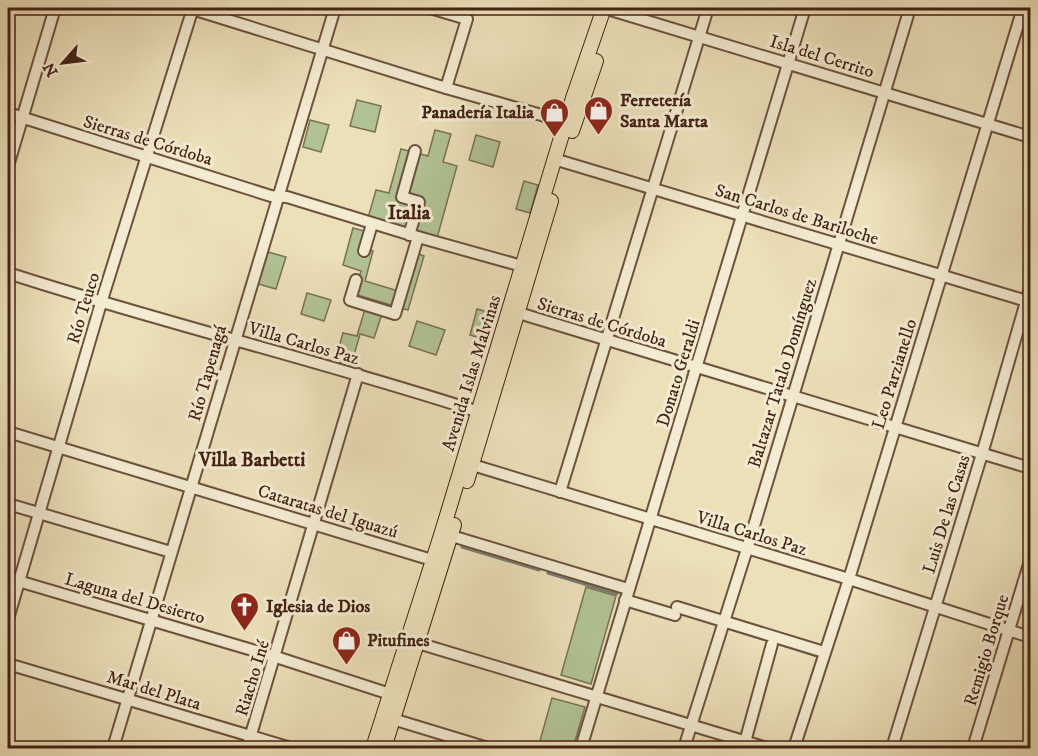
<svg xmlns="http://www.w3.org/2000/svg" width="1038" height="756" viewBox="0 0 1038 756" font-family="'IM FELL DW Pica',serif">
<rect width="100%" height="100%" fill="#ece0b9"/>
<filter id="stains"><feTurbulence type="fractalNoise" baseFrequency=".00333" numOctaves="4"/><feColorMatrix values="0 0 0 0 .2 0 0 0 0 .09 0 0 0 0 .02 0 0 0 .5 -.17"/></filter>
<radialGradient id="worn" r=".72"><stop offset=".6" stop-color="#630" stop-opacity="0"/><stop offset="1" stop-color="#630" stop-opacity=".3"/></radialGradient>
<g fill="#b1c395" stroke="#7a7254" stroke-width="1.5">
<polygon points="357,100 381,106 375,132 350,126"/>
<polygon points="310,120 329,125 321,152 303,147"/>
<polygon points="435,130 451,134 443,162 457,166 437,238 368,218 376,190 389,193 401,149 428,156"/>
<polygon points="476,135 500,142 493,167 469,160"/>
<polygon points="524,181 538,185 530,213 516,209"/>
<polygon points="353,228 364,231 360,247 373,251 365,281 405,293 416,253 424,256 408,310 354,294 361,271 343,265"/>
<polygon points="268,252 286,257 276,289 258,284"/>
<polygon points="307,293 331,300 324,321 301,314"/>
<polygon points="365,309 382,314 374,338 360,334 351,366 335,361 343,333 357,336"/>
<polygon points="477,309 495,314 487,340 470,335"/>
<polygon points="417,321 445,330 436,355 409,346"/>
<polygon points="586,587 616,596 591,684 561,675"/>
<polygon points="552,698 585,707 573,748 538,748"/>
</g>
<g fill="none" stroke-linecap="round" stroke-linejoin="round">
<g stroke="#787e76" stroke-width="3">
<polyline points="462,547 539,570"/>
<polyline points="548,573 617,594"/>
<polyline points="728,628 817,656"/>
</g>
<defs>
<g id="minor">
<polyline points="189,8 446,88 573,124"/>
<polyline points="430,8 467,19 446,88"/>
<polyline points="604,8 1030,137"/>
<polyline points="8,113 271,196 287,197 418,237 522,266"/>
<polyline points="554,159 1030,302"/>
<polyline points="8,166 55,8"/>
<polyline points="409,235 419,202 402,197 415,151"/>
<polyline points="364,251 372,224"/>
<path d="M8,273C165,324 327,362 485,414"/>
<polyline points="356,280 350,300 395,314 418,237"/>
<polyline points="512,311 1030,468"/>
<polyline points="8,432 432,560"/>
<polyline points="466,463 849,579 1030,637"/>
<polyline points="560,492 708,8"/>
<polyline points="8,504 171,552"/>
<polyline points="445,534 628,589"/>
<polyline points="8,578 276,657 390,694"/>
<polyline points="625,600 675,615"/>
<polyline points="677,607 824,652"/>
<polyline points="8,619 101,303 193,8"/>
<polyline points="411,641 767,748"/>
<polyline points="8,664 291,748"/>
<polyline points="386,717 488,748"/>
<polyline points="745,742 772,644"/>
<polyline points="8,746 17,748"/>
<polyline points="113,748 335,8"/>
<polyline points="247,748 358,374"/>
<polyline points="581,748 805,8"/>
<polyline points="684,748 747,549 910,8"/>
<polyline points="794,748 849,579 1023,8"/>
<polyline points="892,748 982,454 1030,288"/>
<polyline points="973,748 1030,561"/>
</g>
<g id="major">
<polyline points="572,131 596,61"/>
<polyline points="467,481 551,201"/>
<polyline points="373,748 442,532 573,98 604,8"/>
<polyline points="384,748 454,525"/>
</g>
</defs>
<use href="#minor" stroke="#6e523d" stroke-width="14"/>
<use href="#major" stroke="#442214" stroke-width="16"/>
<use href="#minor" stroke="#f3ebd2" stroke-width="10"/>
<use href="#major" stroke="#ece0b9" stroke-width="14"/>
</g>
<defs>
<symbol id="shop-pin" viewBox="-11 -11 22 30"><path d="M0 17L-7.5 6A9.5 9.5 0 1 1 7.5 6Z" fill="#8f2418" stroke="#f3ebd2"/><path d="M-5-2.5h2.3a2.7 3.5 0 0 1 5.4 0H5L5.5 6h-11ZM-1.5-2.5h3a1.5 2.3 0 0 0-3 0Z" fill="#fff"/></symbol>
<symbol id="church-pin" viewBox="-11 -11 22 30"><path d="M0 17L-7.5 6A9.5 9.5 0 1 1 7.5 6Z" fill="#8f2418" stroke="#f3ebd2"/><path d="M-1.2-6h2.4v3.5h3.3v2.4h-3.3V6h-2.4V-.1h-3.3v-2.4h3.3Z" fill="#fff"/></symbol>
</defs>
<g fill-rule="evenodd">
<use href="#shop-pin" x="582" y="94" width="33" height="45"/>
<use href="#shop-pin" x="538" y="96" width="33" height="45"/>
<use href="#church-pin" x="228" y="590" width="33" height="45"/>
<use href="#shop-pin" x="330" y="624" width="33" height="45"/>
</g>
<g text-anchor="middle" stroke-width="6" stroke-linejoin="round" paint-order="stroke">
<g font-size="18" fill="#442214" stroke="#f3ebd2">
<text transform="translate(822 56) rotate(17)" y="6">Isla del Cerrito</text>
<text transform="translate(148 140) rotate(17)" y="6">Sierras de Córdoba</text>
<text transform="translate(797 214) rotate(17)" y="6">San Carlos de Bariloche</text>
<text transform="translate(83 308) rotate(-73)" y="6">Río Teuco</text>
<text transform="translate(602 322) rotate(17)" y="6">Sierras de Córdoba</text>
<text transform="translate(304 343) rotate(16)" y="6">Villa Carlos Paz</text>
<text transform="translate(207 373) rotate(-74)" y="6">Río Tapenagá</text>
<text transform="translate(471 373) rotate(-73)" y="6">Avenida Islas Malvinas</text>
<text transform="translate(678 373) rotate(-73)" y="6">Donato Geraldi</text>
<text transform="translate(782 373) rotate(-73)" y="6">Baltazar Tatalo Domínguez</text>
<text transform="translate(894 374) rotate(-73)" y="6">Leo Parzianello</text>
<text transform="translate(328 511) rotate(17)" y="6">Cataratas del Iguazú</text>
<text transform="translate(946 514) rotate(-73)" y="6">Luis De las Casas</text>
<text transform="translate(752 533) rotate(17)" y="6">Villa Carlos Paz</text>
<text transform="translate(135 598) rotate(16)" y="6">Laguna del Desierto</text>
<text transform="translate(986 650) rotate(-73)" y="6">Remigio Borque</text>
<text transform="translate(252 678) rotate(-73)" y="6">Riacho Iné</text>
<text transform="translate(154 690) rotate(17)" y="6">Mar del Plata</text>
</g>
<g font-size="18" font-weight="bold" fill="#442214" stroke="#f3ebd2" text-anchor="start">
<text x="620" y="106">Ferretería<tspan x="620" dy="21">Santa Marta</tspan></text>
<text x="534" y="118" text-anchor="end">Panadería Italia</text>
<text x="266" y="612">Iglesia de Dios</text>
<text x="367" y="646">Pitufines</text>
</g>
<g font-size="20" font-weight="bold" fill="#442214" stroke="#f3ebd2">
<text x="409" y="219">Italia</text>
<text x="252" y="466">Villa Barbetti</text>
</g>
</g>
<rect width="1038" height="756" fill="none" stroke="#ece0b9" stroke-width="30"/>
<rect x="9" y="9" width="1020" height="738" fill="none" stroke="#442214" stroke-width="3"/>
<rect x="15" y="15" width="1008" height="726" fill="none" stroke="#442214" stroke-width="1.5"/>
<g transform="translate(63 63) rotate(242)" stroke="#f3ebd2" stroke-width="4.5" paint-order="stroke">
<path d="M0-4.5L10 22L0 15L-10 22Z" fill="#442214"/>
<text y="-9" font-size="16" font-weight="bold" text-anchor="middle" fill="#442214">N</text>
</g>
<rect width="100%" height="100%" filter="url(#stains)"/>
<rect width="100%" height="100%" fill="url(#worn)"/>
</svg>
